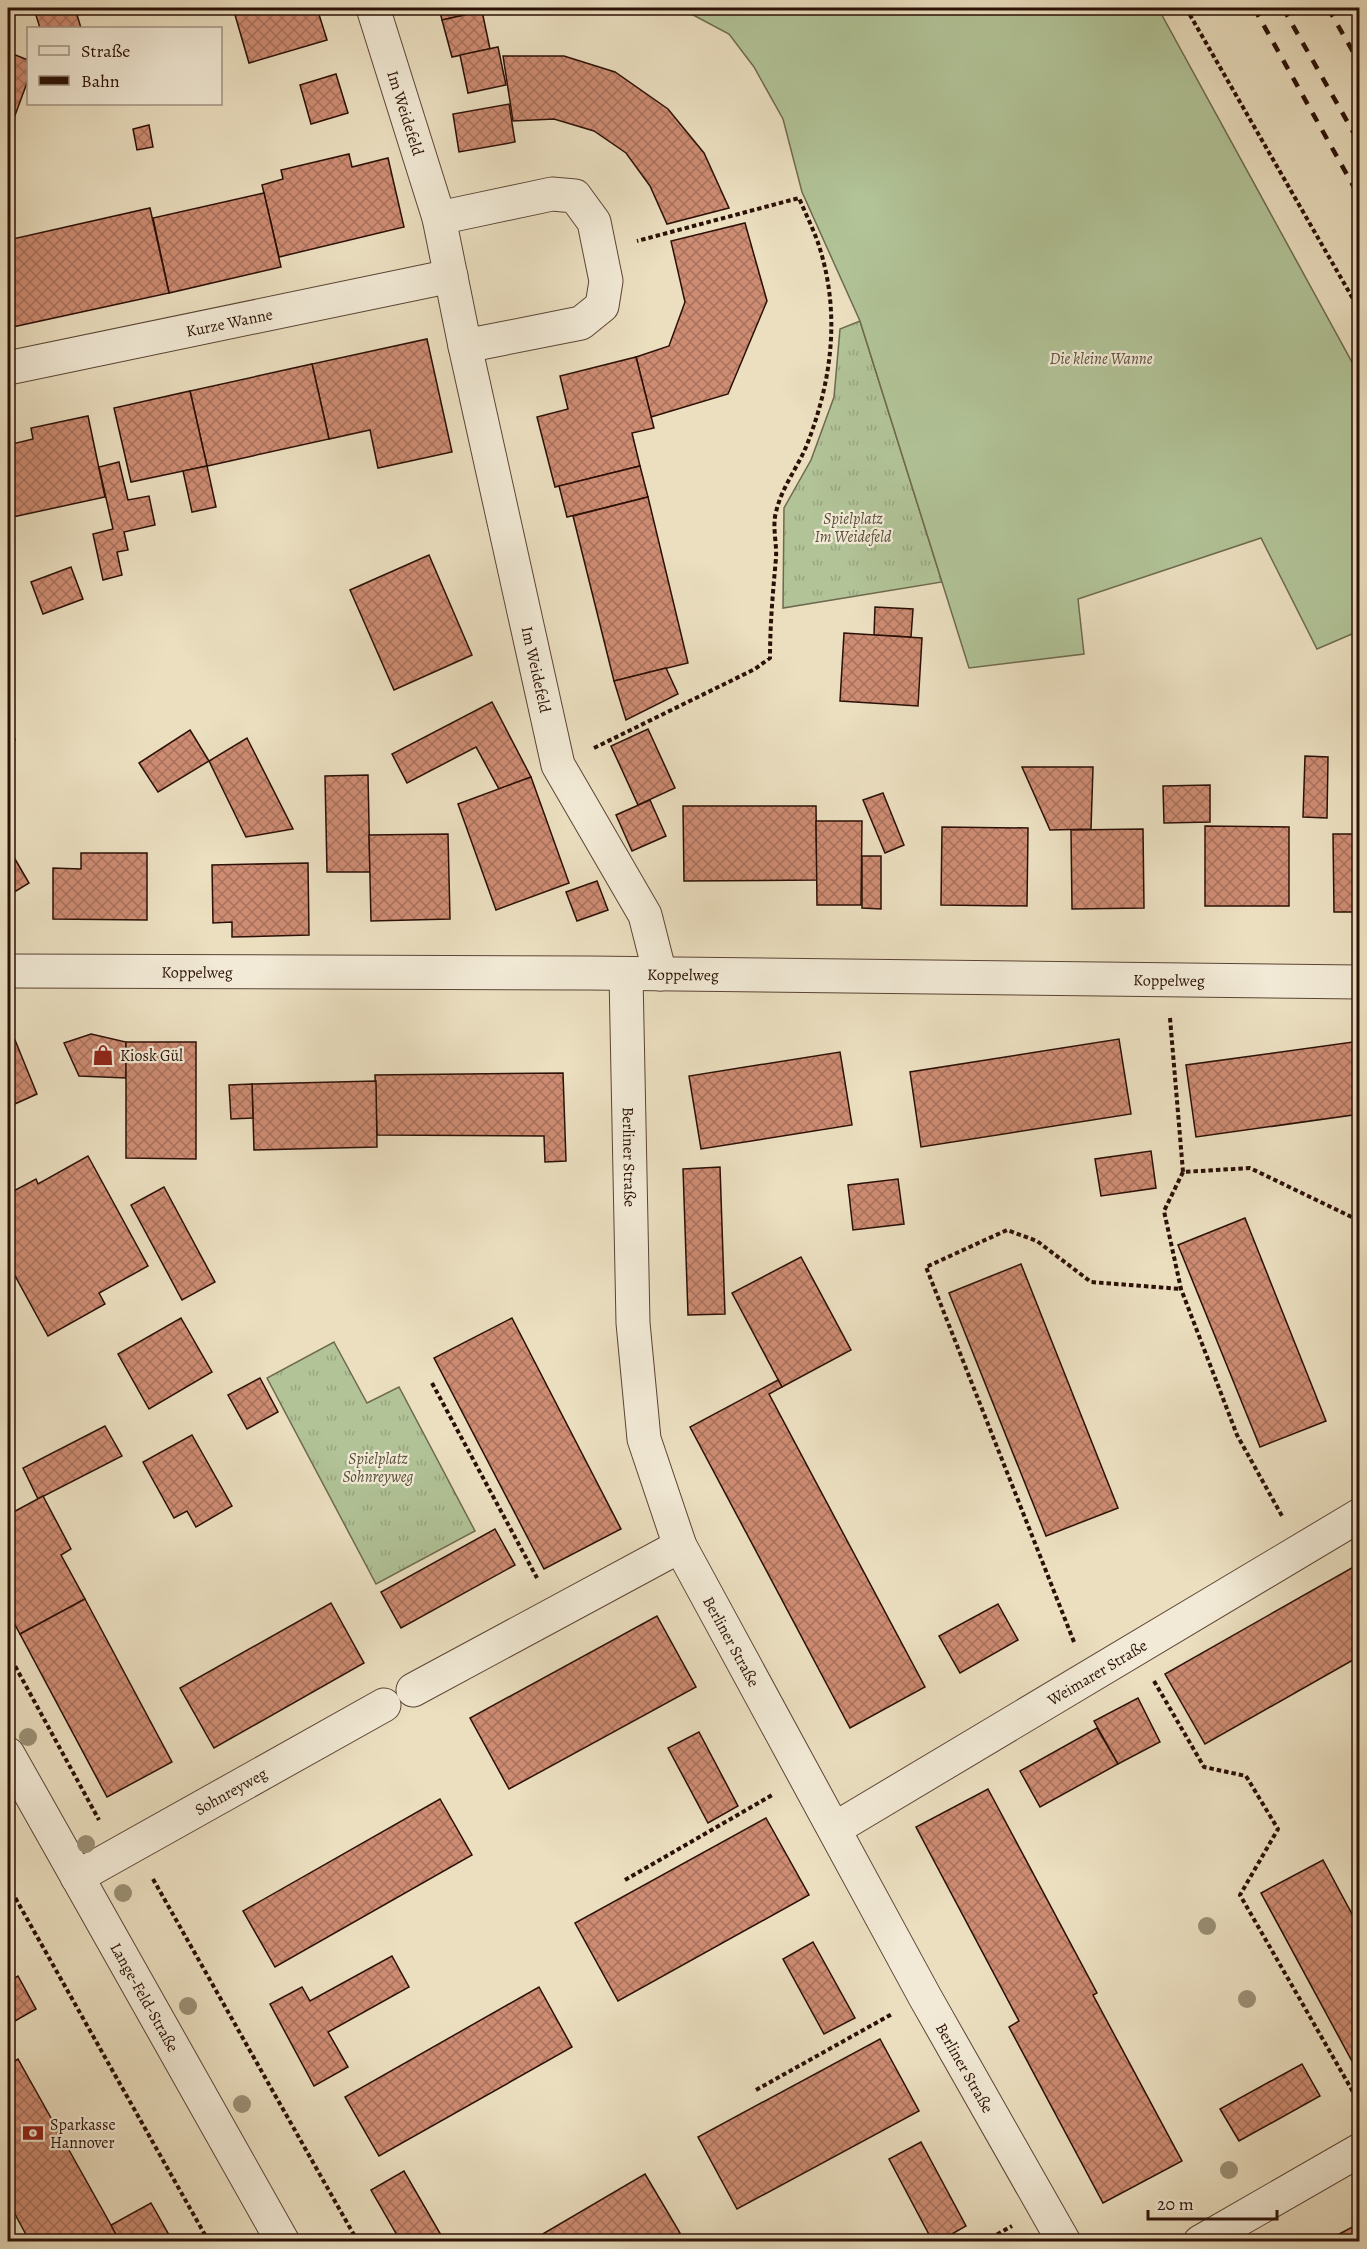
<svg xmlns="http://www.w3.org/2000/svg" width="1367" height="2249" viewBox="0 0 1367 2249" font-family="Alegreya,serif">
<defs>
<pattern id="grass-tufts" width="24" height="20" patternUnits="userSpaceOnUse" patternTransform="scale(1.5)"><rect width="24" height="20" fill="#b1c397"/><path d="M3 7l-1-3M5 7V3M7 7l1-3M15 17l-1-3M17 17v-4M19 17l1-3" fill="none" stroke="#98a681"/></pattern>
<pattern id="building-cross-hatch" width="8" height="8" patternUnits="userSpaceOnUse" patternTransform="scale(1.5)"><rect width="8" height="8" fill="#ce8c73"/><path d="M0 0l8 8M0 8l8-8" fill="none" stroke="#a7715c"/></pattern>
</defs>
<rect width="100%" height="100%" fill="#ebdfc0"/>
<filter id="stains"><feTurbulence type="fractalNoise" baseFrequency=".00333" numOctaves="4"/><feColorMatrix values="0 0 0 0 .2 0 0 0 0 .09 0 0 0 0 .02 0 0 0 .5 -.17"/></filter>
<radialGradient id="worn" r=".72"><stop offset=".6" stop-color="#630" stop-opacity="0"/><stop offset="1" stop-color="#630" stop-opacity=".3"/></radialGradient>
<g fill="url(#grass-tufts)" stroke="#6e6a4e" stroke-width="1.5">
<polygon points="860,321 942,582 783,608 784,508 811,460 834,397 840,329"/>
<polygon points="334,1342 367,1403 399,1387 475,1531 376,1584 267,1378"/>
</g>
<polygon fill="#b1c397" stroke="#6e6a4e" stroke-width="1.5" points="680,8 1158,8 1359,375 1359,631 1317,649 1261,538 1078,599 1084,654 969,668 860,321 802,192 783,119 754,67 729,34"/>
<g fill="url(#building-cross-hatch)" stroke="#2b1006" stroke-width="1.5">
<polygon points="48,8 75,8 81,28 40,28 35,12"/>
<polygon points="233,8 317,8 327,40 249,63"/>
<polygon points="439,8 496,8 442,20"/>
<polygon points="482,11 490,49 452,57 442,20"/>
<polygon points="498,47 506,85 468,93 460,55"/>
<polygon points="8,52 28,60 28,80 10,129 8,128"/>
<polygon points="503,56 564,56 615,72 668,109 704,153 729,208 667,224 650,186 626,153 594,131 554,119 513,121"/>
<polygon points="336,74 348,113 311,124 300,85"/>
<polygon points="509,104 515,142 459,152 453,114"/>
<polygon points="149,125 153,147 137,150 133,129"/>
<polygon points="349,154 352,167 388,158 404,227 279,257 262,185 283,179 281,170"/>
<polygon points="264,193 281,267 169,293 153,218"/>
<polygon points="150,208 169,293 8,328 8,240"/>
<polygon points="745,223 767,301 728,394 651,417 636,357 669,346 685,302 671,241"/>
<polygon points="427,339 452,452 378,468 370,430 329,439 312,364"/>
<polygon points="636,357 654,428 632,433 640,466 555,487 537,417 568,409 560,376"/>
<polygon points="312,364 329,439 207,466 190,391"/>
<polygon points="190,391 207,466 131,482 114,408"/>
<polygon points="88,416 105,497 8,518 8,445 33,439 31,428"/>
<polygon points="119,462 128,500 149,496 155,525 124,532 128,550 117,552 122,575 103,580 93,534 113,529 99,467"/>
<polygon points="207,466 216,507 192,512 183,471"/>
<polygon points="640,466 648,497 567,517 559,486"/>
<polygon points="648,497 688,663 614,681 573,516"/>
<polygon points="429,555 472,655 394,690 350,590"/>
<polygon points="71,567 83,599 43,614 31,582"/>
<polygon points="875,607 913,609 911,637 874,635"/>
<polygon points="844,633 922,638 918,706 840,701"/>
<polygon points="666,668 678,694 626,720 614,681"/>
<polygon points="492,702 531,777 499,789 476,747 407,783 392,754"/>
<polygon points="8,710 15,740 8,741"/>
<polygon points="648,729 675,788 638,805 611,746"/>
<polygon points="190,730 209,761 158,792 139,763"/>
<polygon points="247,738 293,829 246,837 209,761"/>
<polygon points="1305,756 1328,757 1327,818 1303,817"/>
<polygon points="1022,767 1093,767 1091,829 1050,830"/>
<polygon points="368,775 370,872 327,872 325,776"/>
<polygon points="531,777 569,883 496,910 458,804"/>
<polygon points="1210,785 1210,822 1164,823 1163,786"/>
<polygon points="883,793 904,845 885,853 863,800"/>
<polygon points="650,800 666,836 632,851 616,815"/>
<polygon points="683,806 816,806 817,880 684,881"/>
<polygon points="816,821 862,821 861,905 817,905"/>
<polygon points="1205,826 1289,827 1289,906 1205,906"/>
<polygon points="942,827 1028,828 1027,906 941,905"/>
<polygon points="1143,829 1144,908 1072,909 1071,830"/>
<polygon points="448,834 450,919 371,921 369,835"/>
<polygon points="1333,834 1360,834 1360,912 1334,912"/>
<polygon points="8,847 29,883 8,896"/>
<polygon points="81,853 147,853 147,920 53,919 53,868 81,869"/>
<polygon points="862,856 881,856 881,909 862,908"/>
<polygon points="308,863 309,935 232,937 232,922 213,923 212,865"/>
<polygon points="597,881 608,910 577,921 566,892"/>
<polygon points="91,1034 126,1042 126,1078 79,1076 64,1043"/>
<polygon points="1119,1039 1131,1114 921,1147 910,1072"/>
<polygon points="15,1040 37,1094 8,1107 8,1043"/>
<polygon points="1360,1041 1360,1114 1196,1137 1186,1065"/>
<polygon points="126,1042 196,1042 196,1159 126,1158"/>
<polygon points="840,1052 852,1125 701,1149 689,1076"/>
<polygon points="563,1073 566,1161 545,1162 544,1136 377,1135 375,1075"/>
<polygon points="376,1081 377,1147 254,1150 252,1084"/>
<polygon points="252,1084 253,1118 231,1119 229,1085"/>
<polygon points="1151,1151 1156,1188 1101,1196 1095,1159"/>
<polygon points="88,1156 148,1266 99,1293 105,1304 48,1336 8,1263 8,1194 36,1179 38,1184"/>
<polygon points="720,1167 725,1314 688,1315 683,1169"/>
<polygon points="898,1179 904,1224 853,1230 848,1185"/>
<polygon points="164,1187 215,1282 182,1300 131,1205"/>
<polygon points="1245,1218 1326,1421 1260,1447 1178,1245"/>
<polygon points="801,1257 851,1350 782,1387 732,1293"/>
<polygon points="1021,1264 1118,1508 1046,1536 949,1293"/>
<polygon points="181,1318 212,1372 149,1409 118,1354"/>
<polygon points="512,1318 621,1529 544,1569 434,1358"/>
<polygon points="260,1378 278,1412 247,1429 228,1395"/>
<polygon points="778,1380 782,1387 769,1394 925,1687 850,1728 690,1427"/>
<polygon points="105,1426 122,1456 38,1499 23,1468"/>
<polygon points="192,1435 232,1506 196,1527 187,1511 174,1518 143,1462"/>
<polygon points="43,1496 71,1549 61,1555 85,1599 20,1634 8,1612 8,1515"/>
<polygon points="495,1529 515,1565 401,1628 381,1592"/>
<polygon points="1357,1565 1360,1656 1205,1744 1165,1674"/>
<polygon points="85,1599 172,1762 107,1797 20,1634"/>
<polygon points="331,1603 364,1663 214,1748 180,1688"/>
<polygon points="998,1604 1018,1640 960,1673 939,1636"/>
<polygon points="657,1616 696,1687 509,1789 470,1718"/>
<polygon points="1138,1698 1160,1742 1118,1764 1094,1721"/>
<polygon points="1097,1728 1118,1764 1040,1807 1020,1771"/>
<polygon points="699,1732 738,1806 708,1823 668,1748"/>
<polygon points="988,1789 1097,1993 1093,1995 1182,2161 1103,2203 1009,2027 1019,2021 916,1827"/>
<polygon points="440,1799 472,1855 275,1967 243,1911"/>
<polygon points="766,1818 809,1895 618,2001 575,1923"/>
<polygon points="1323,1860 1360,1929 1360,2076 1261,1893"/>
<polygon points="813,1942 855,2018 824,2034 783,1959"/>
<polygon points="392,1956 409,1987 328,2032 348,2067 314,2086 270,2004 302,1987 310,2001"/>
<polygon points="18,1976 36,2009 8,2025 8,1982"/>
<polygon points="539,1987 572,2047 379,2156 345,2097"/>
<polygon points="880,2039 919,2111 737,2209 698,2137"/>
<polygon points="18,2059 111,2225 120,2242 30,2242 8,2201 8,2065"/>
<polygon points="1302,2064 1320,2096 1239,2141 1220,2109"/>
<polygon points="921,2142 966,2226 938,2242 933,2242 889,2159"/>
<polygon points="404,2171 445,2242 401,2242 371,2190"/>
<polygon points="645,2174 680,2233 665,2242 529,2242"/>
<polygon points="151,2203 173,2242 120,2242 111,2225"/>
<polygon points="1360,2223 1360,2242 1324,2242"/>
</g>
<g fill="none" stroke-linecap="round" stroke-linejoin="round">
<defs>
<g id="minor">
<path id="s1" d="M373,8L439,218L465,346L558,765L645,915L660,974"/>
<polyline points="439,218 552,194 575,196 594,222 606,281 602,306 581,323 465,346"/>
<path id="s2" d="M8,368L451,276"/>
<path id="s3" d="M8,971L589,973L1360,982"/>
<path id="s4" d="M626,975L633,1323L644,1439L680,1546L925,1997L1064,2242"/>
<polyline points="413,1690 680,1546"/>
<path id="s5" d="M8,1754L283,2242"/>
<path id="s6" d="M836,1828L1360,1515"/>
<path id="s7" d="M77,1877L384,1705"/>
<polyline points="1200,2242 1360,2150"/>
</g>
</defs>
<use href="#minor" stroke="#5b4434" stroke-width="35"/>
<g stroke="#2b1006" stroke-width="4" stroke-dasharray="4.5 3" stroke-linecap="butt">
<polyline points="1186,8 1360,311"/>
<path d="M594,748L755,669L770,658C770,624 773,591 776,558C777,543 772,527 776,512C782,486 799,466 808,442C832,379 840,314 820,249C815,232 806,215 799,198L637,241"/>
<polyline points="1170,1018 1183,1172 1250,1168 1360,1221"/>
<polyline points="1183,1172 1164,1211 1181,1289 1237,1435 1282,1516"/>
<polyline points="432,1383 537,1578"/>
<polyline points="1074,1642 926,1267 1007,1230 1037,1241 1091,1282 1181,1289"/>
<polyline points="8,1653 99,1820"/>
<polyline points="1154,1681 1204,1767 1246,1776 1278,1829 1240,1895 1360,2104"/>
<polyline points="153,1879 358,2242"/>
<polyline points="625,1880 772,1795"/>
<polyline points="8,1885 209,2242"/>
<polyline points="756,2090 892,2014"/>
<polyline points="984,2242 1012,2226"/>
</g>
<use href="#minor" stroke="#f2ead6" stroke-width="33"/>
<g stroke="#2b1006" stroke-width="4.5" stroke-dasharray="10 10" stroke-linecap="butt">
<polyline points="1254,8 1360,198"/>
<polyline points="1283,8 1360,144"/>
<polyline points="1328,8 1360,64"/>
<polyline points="1359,8 1360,9"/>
</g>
</g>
<g fill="#9b9076">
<circle cx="28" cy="1737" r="9"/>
<circle cx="86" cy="1844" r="9"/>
<circle cx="123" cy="1893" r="9"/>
<circle cx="1207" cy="1926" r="9"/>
<circle cx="1247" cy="1999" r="9"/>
<circle cx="188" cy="2006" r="9"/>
<circle cx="242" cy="2104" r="9"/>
<circle cx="1229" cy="2170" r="9"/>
</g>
<defs>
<symbol id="shop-bare" viewBox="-9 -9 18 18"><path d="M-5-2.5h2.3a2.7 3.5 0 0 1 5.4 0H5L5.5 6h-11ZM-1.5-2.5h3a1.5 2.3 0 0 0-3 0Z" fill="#8f2418" stroke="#f2ead6" stroke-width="2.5" paint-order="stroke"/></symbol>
<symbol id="bank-bare" viewBox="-9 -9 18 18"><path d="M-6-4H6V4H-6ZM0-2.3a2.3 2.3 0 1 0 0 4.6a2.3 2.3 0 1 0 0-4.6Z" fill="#8f2418" stroke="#f2ead6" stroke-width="2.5" paint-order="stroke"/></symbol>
</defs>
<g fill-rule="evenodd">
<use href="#shop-bare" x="88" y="1040" width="30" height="30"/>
<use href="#bank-bare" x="18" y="2118" width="30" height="30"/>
</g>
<g text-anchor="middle" stroke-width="4.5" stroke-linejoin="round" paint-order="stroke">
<g font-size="16" fill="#2b1006" stroke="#f2ead6">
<text dy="6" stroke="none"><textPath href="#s1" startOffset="110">Im Weidefeld</textPath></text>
<text dy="6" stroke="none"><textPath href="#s2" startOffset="226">Kurze Wanne</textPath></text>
<text dy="6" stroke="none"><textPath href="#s1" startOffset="682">Im Weidefeld</textPath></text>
<text dy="6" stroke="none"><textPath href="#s3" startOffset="189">Koppelweg</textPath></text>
<text dy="6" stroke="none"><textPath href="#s3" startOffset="675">Koppelweg</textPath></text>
<text dy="6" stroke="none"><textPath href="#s3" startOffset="1161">Koppelweg</textPath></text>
<text dy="6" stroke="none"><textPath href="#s4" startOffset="182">Berliner Straße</textPath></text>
<text dy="6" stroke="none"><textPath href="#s4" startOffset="686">Berliner Straße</textPath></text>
<text dy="6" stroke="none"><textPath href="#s6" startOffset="304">Weimarer Straße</textPath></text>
<text dy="6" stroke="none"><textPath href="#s7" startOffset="176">Sohnreyweg</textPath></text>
<text dy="6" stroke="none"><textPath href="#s5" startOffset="279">Lange-Feld-Straße</textPath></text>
<text dy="6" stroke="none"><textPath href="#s4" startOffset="1172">Berliner Straße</textPath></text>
</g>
<g font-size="16" font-style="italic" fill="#5a4f39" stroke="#f2ead6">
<text x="1101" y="364">Die kleine Wanne</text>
<text x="853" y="524">Spielplatz<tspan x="853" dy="18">Im Weidefeld</tspan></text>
<text x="378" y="1464">Spielplatz<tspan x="378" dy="18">Sohnreyweg</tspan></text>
</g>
<g font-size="16" fill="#2b1006" stroke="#f2ead6" text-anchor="start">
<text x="120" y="1061">Kiosk Gül</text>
<text x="50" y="2130">Sparkasse<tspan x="50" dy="18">Hannover</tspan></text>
</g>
</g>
<rect width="1367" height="2249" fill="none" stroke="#ebdfc0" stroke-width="30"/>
<rect x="9" y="9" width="1349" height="2231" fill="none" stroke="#2b1006" stroke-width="3"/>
<rect x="15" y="15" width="1337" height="2219" fill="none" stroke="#2b1006" stroke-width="1.5"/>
<rect x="27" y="27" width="195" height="78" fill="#f2ead6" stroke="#a29383" stroke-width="1.5"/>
<rect x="39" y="46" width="30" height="9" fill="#f2ead6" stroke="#a29383" stroke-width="1.5"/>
<text x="81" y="57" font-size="18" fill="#2b1006">Straße</text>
<rect x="39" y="76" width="30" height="9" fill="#2b1006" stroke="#a29383" stroke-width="1.5"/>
<text x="81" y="87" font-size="18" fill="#2b1006">Bahn</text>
<path d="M1148 2210v9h129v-9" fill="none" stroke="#2b1006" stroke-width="3"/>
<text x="1157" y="2210" font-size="18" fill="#2b1006" stroke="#f2ead6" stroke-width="4.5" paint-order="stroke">20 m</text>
<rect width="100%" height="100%" filter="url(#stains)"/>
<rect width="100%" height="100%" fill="url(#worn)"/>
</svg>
